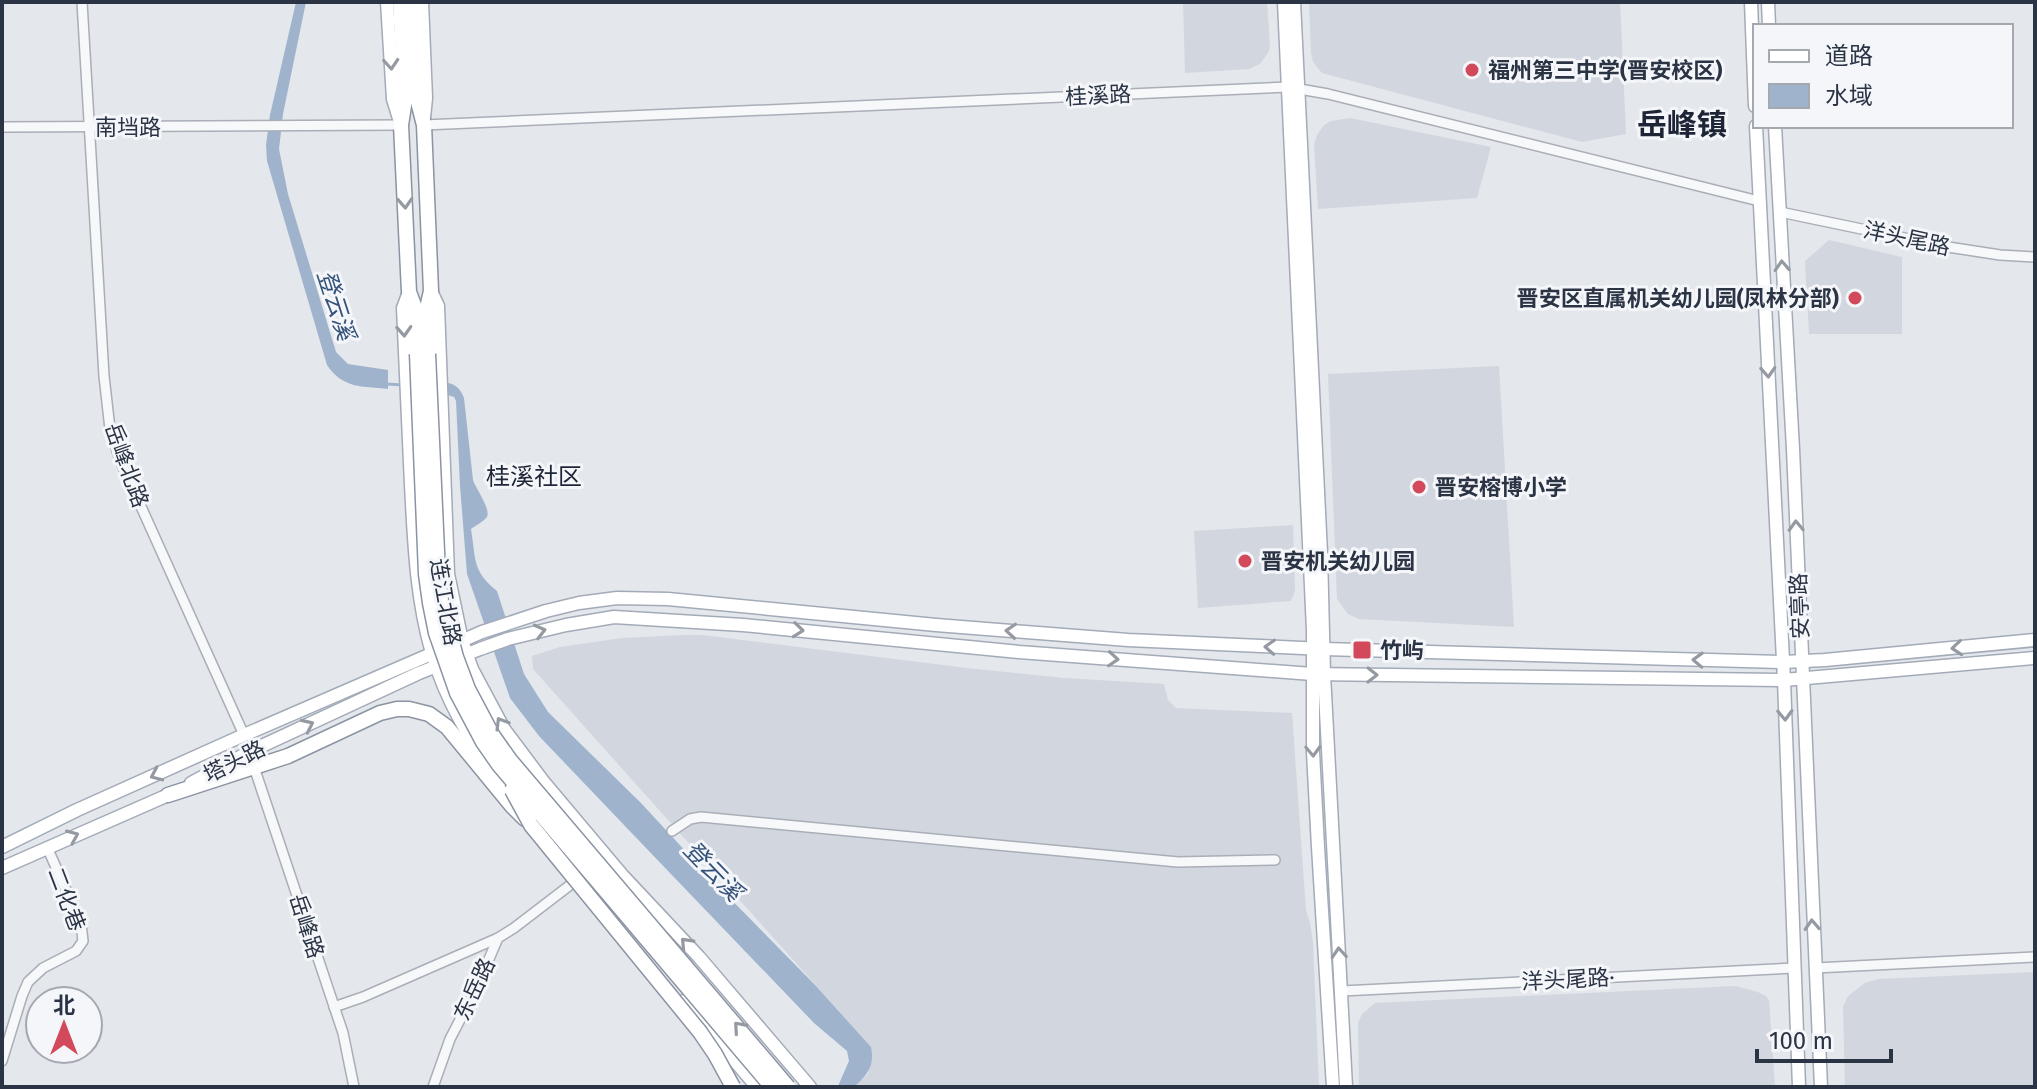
<svg xmlns="http://www.w3.org/2000/svg" width="2037" height="1089" viewBox="0 0 2037 1089" font-family="'Fira Sans','Noto Sans SC',sans-serif">
<rect width="100%" height="100%" fill="#e4e7ec"/>
<g fill="#d2d6de">
<polygon points="1183,2 1267,2 1270,46 1268,53 1260,64 1249,69 1185,73"/>
<polygon points="1309,2 1620,2 1626,134 1582,142 1322,73 1313,62 1311,53"/>
<polygon points="1350,118 1491,147 1477,198 1318,209 1314,145 1317,135 1324,125 1331,121"/>
<polygon points="1829,240 1902,257 1902,334 1809,334 1805,261"/>
<polygon points="1499,366 1514,627 1359,619 1348,614 1337,599 1328,374"/>
<polygon points="1293,525 1295,591 1291,601 1198,608 1194,531"/>
<polygon points="682,635 703,635 967,668 1064,678 1164,684 1168,700 1176,708 1292,713 1306,911 1310,923 1313,942 1319,1087 854,1087 868,1074 871,1047 533,669 532,656 560,647 622,638"/>
<polygon points="2035,972 2035,1087 1845,1087 1843,1007 1848,996 1865,983 1879,979"/>
<polygon points="1735,986 1758,992 1766,996 1769,1000 1775,1087 1359,1087 1358,1023 1362,1014 1375,1003"/>
</g>
<g fill="#9fb4cc">
<path d="M296,2H306L283,114L279,149L288,194L336,352L348,364L388,370V389C362,386 343,389 327,365L267,161L266,145L270,115Z"/>
<path d="M435,383C449,382 458,382 464,398L473,480C476,489 491,509 487,517C484,521 475,526 471,529C476,559 472,571 497,591L524,674L548,712L641,803L713,881L816,986L871,1047C875,1066 867,1075 854,1087L838,1086L849,1061L847,1051L814,1023L646,848L539,736L510,698L467,574L460,486L456,401L454,397L444,394Z"/>
</g>
<g fill="none" stroke-linecap="round" stroke-linejoin="round">
<polyline stroke="#9fb4cc" stroke-width="3" points="387,384 403,385"/>
<defs>
<g id="minor">
<polyline points="82,2 104,376 110,429 120,460 244,735"/>
<polyline points="424,125 1288,87 1328,94 1759,201"/>
<polyline points="2,127 401,125"/>
<polyline points="1780,212 1948,247 2000,255 2035,257"/>
<polyline points="254,767 343,1033 354,1087"/>
<polyline points="672,831 690,819 701,817 1178,862 1275,860"/>
<polyline points="1815,968 2035,957"/>
<polyline points="1342,991 1794,968"/>
<polyline points="334,1007 363,997 498,938"/>
<polyline points="2,1061 22,996 28,982 43,968 76,951 83,941 81,924 47,847"/>
<polyline points="433,1087 450,1039 477,987 498,938 514,928 578,879"/>
</g>
<g id="major">
<polyline points="387,2 393,99 401,125"/>
<polyline points="422,2 426,98 424,118"/>
<polyline points="1284,2 1313,630 1313,752 1318,847 1333,1087"/>
<polyline points="1294,2 1321,553 1324,674 1346,1087"/>
<polyline points="1751,2 1755,106"/>
<polyline points="1768,2 1769,26"/>
<polyline points="1756,126 1784,680 1799,1087"/>
<polyline points="1775,126 1793,449 1821,1087"/>
<polyline points="431,291 438,306 448,574 462,641 472,669 504,729 543,781 623,876 699,957 810,1087"/>
<path d="M409,292L403,308C406,367 408,426 411,485C414,541 416,598 432,653C446,701 471,742 500,782"/>
<polyline points="191,783 251,751 419,673 480,649 508,639 566,625 614,617 743,625 1019,652 1312,674 1784,680 2035,658"/>
<polyline points="2,847 77,810 244,735 482,632 546,611 579,603 617,598 668,599 936,625 1128,640 1324,649 1783,662 1825,660 2035,640"/>
<polyline points="2,868 175,792"/>
<polyline points="684,1001 757,1087"/>
</g>
<g id="highway">
<polyline points="400,2 405,99 401,125 409,292 415,308 417,354"/>
<polyline points="412,2 417,98 424,125 431,291 427,308 428,354"/>
<polyline points="168,795 288,756 380,713 397,709 409,709 429,714 447,727 512,806 525,819"/>
</g>
</defs>
<use href="#minor" stroke="#a9aeb7" stroke-width="12"/>
<use href="#major" stroke="#a3abb8" stroke-width="15"/>
<use href="#highway" stroke="#8b94a3" stroke-width="17"/>
<use href="#minor" stroke="#f7f8fa" stroke-width="9"/>
<use href="#major" stroke="#fff" stroke-width="12"/>
<use href="#highway" stroke="#fff" stroke-width="14"/>
<defs>
<g id="highway-bridge">
<polyline points="417,354 426,574 430,603 436,633 457,693 483,742 499,765 772,1087"/>
<polyline points="428,354 438,573 441,601 456,657 468,689 493,736 510,760 788,1087"/>
<polyline points="512,790 531,825 700,1032 715,1054 733,1087"/>
</g>
</defs>
<use href="#highway-bridge" stroke="#8b94a3" stroke-width="17" stroke-linecap="butt"/>
<use href="#highway-bridge" stroke="#fff" stroke-width="14"/>
</g>
<defs><path id="oneway-chevron" d="M-2-3.5L2.5 0L-2 3.5" fill="none" stroke-width="1.6" stroke-linecap="round" stroke-linejoin="round" transform="scale(2)"/></defs>
<g stroke="#959aa2">
<use href="#oneway-chevron" transform="translate(391 64) rotate(86)"/>
<use href="#oneway-chevron" transform="translate(405 203) rotate(87)"/>
<use href="#oneway-chevron" transform="translate(1782 266) rotate(-93)"/>
<use href="#oneway-chevron" transform="translate(404 331) rotate(87)"/>
<use href="#oneway-chevron" transform="translate(1768 372) rotate(87)"/>
<use href="#oneway-chevron" transform="translate(1796 526) rotate(-92)"/>
<use href="#oneway-chevron" transform="translate(798 630) rotate(6)"/>
<use href="#oneway-chevron" transform="translate(540 631) rotate(-14)"/>
<use href="#oneway-chevron" transform="translate(1011 631) rotate(-176)"/>
<use href="#oneway-chevron" transform="translate(1270 647) rotate(-177)"/>
<use href="#oneway-chevron" transform="translate(1957 648) rotate(175)"/>
<use href="#oneway-chevron" transform="translate(1113 659) rotate(4)"/>
<use href="#oneway-chevron" transform="translate(1698 660) rotate(-178)"/>
<use href="#oneway-chevron" transform="translate(1372 675) rotate(1)"/>
<use href="#oneway-chevron" transform="translate(1785 715) rotate(88)"/>
<use href="#oneway-chevron" transform="translate(501 723) rotate(-121)"/>
<use href="#oneway-chevron" transform="translate(308 725) rotate(-25)"/>
<use href="#oneway-chevron" transform="translate(1313 751) rotate(88)"/>
<use href="#oneway-chevron" transform="translate(156 775) rotate(156)"/>
<use href="#oneway-chevron" transform="translate(73 836) rotate(-23)"/>
<use href="#oneway-chevron" transform="translate(1812 925) rotate(-93)"/>
<use href="#oneway-chevron" transform="translate(686 943) rotate(-133)"/>
<use href="#oneway-chevron" transform="translate(1339 953) rotate(-94)"/>
<use href="#oneway-chevron" transform="translate(739 1027) rotate(-131)"/>
</g>
<g fill="#d1495b" stroke="#f4f6f9" stroke-width="3">
<circle cx="1472" cy="70" r="8"/>
<circle cx="1855" cy="298" r="8"/>
<circle cx="1419" cy="487" r="8"/>
<circle cx="1245" cy="561" r="8"/>
<rect x="1352" y="640" width="20" height="20" rx="4"/>
</g>
<g text-anchor="middle" stroke-width="6" stroke-linejoin="round" paint-order="stroke">
<g font-size="22" font-weight="bold" fill="#2b3445" stroke="#f4f6f9" text-anchor="start">
<text x="1488" y="78">福州第三中学(晋安校区)</text>
<text x="1839" y="306" text-anchor="end">晋安区直属机关幼儿园(凤林分部)</text>
<text x="1435" y="495">晋安榕博小学</text>
<text x="1261" y="569">晋安机关幼儿园</text>
<text x="1380" y="658">竹屿</text>
</g>
<g font-size="22" fill="#2b3445" stroke="#f4f6f9">
<text transform="translate(1098 95) rotate(-3)" y="8">桂溪路</text>
<text x="128" y="135">南垱路</text>
<text transform="translate(1907 238) rotate(12)" y="8">洋头尾路</text>
<text transform="translate(127 465) rotate(70)" y="8">岳峰北路</text>
<text transform="translate(446 602) rotate(80)" y="8">连江北路</text>
<text transform="translate(1799 606) rotate(-92)" y="8">安亭路</text>
<text transform="translate(234 761) rotate(-27)" y="8">塔头路</text>
<text transform="translate(67 899) rotate(69)" y="8">二化巷</text>
<text transform="translate(307 926) rotate(72)" y="8">岳峰路</text>
<text transform="translate(1568 979) rotate(-3)" y="8">洋头尾路·</text>
<text transform="translate(474 989) rotate(-65)" y="8">东岳路</text>
</g>
<g font-size="24" font-style="italic" fill="#34527a" stroke="#f4f6f9">
<text transform="translate(336 305) rotate(72)" y="8">登云溪</text>
<text transform="translate(713 871) rotate(46)" y="8">登云溪</text>
</g>
<g font-size="24" fill="#1d2536" stroke="#f4f6f9">
<text x="534" y="485">桂溪社区</text>
</g>
<g font-size="30" font-weight="bold" fill="#1d2536" stroke="#f4f6f9">
<text x="1682" y="135">岳峰镇</text>
</g>
</g>
<rect width="2037" height="1089" fill="none" stroke="#2b3445" stroke-width="8"/>
<rect x="1753" y="24" width="260" height="104" fill="#f4f6f9" stroke="#a4a8b1" stroke-width="2"/>
<rect x="1769" y="50" width="40" height="12" fill="#ffffff" stroke="#a4a8b1" stroke-width="2"/>
<text x="1825" y="64" font-size="24" fill="#2b3445">道路</text>
<rect x="1769" y="84" width="40" height="24" fill="#9fb4cc" stroke="#a4a8b1" stroke-width="2"/>
<text x="1825" y="104" font-size="24" fill="#2b3445">水域</text>
<g transform="translate(64 1025)"><circle r="38" fill="#f4f6f9" stroke="#a4a8b1" stroke-width="2"/>
<path d="M0-6L14 30L0 20L-14 30Z" fill="#d1495b"/>
<text y="-12" font-size="22" font-weight="bold" text-anchor="middle" fill="#2b3445">北</text>
</g>
<path d="M1757 1049v12h134v-12" fill="none" stroke="#2b3445" stroke-width="4"/>
<text x="1769" y="1049" font-size="24" fill="#2b3445" stroke="#f4f6f9" stroke-width="6" paint-order="stroke">100 m</text>
</svg>
